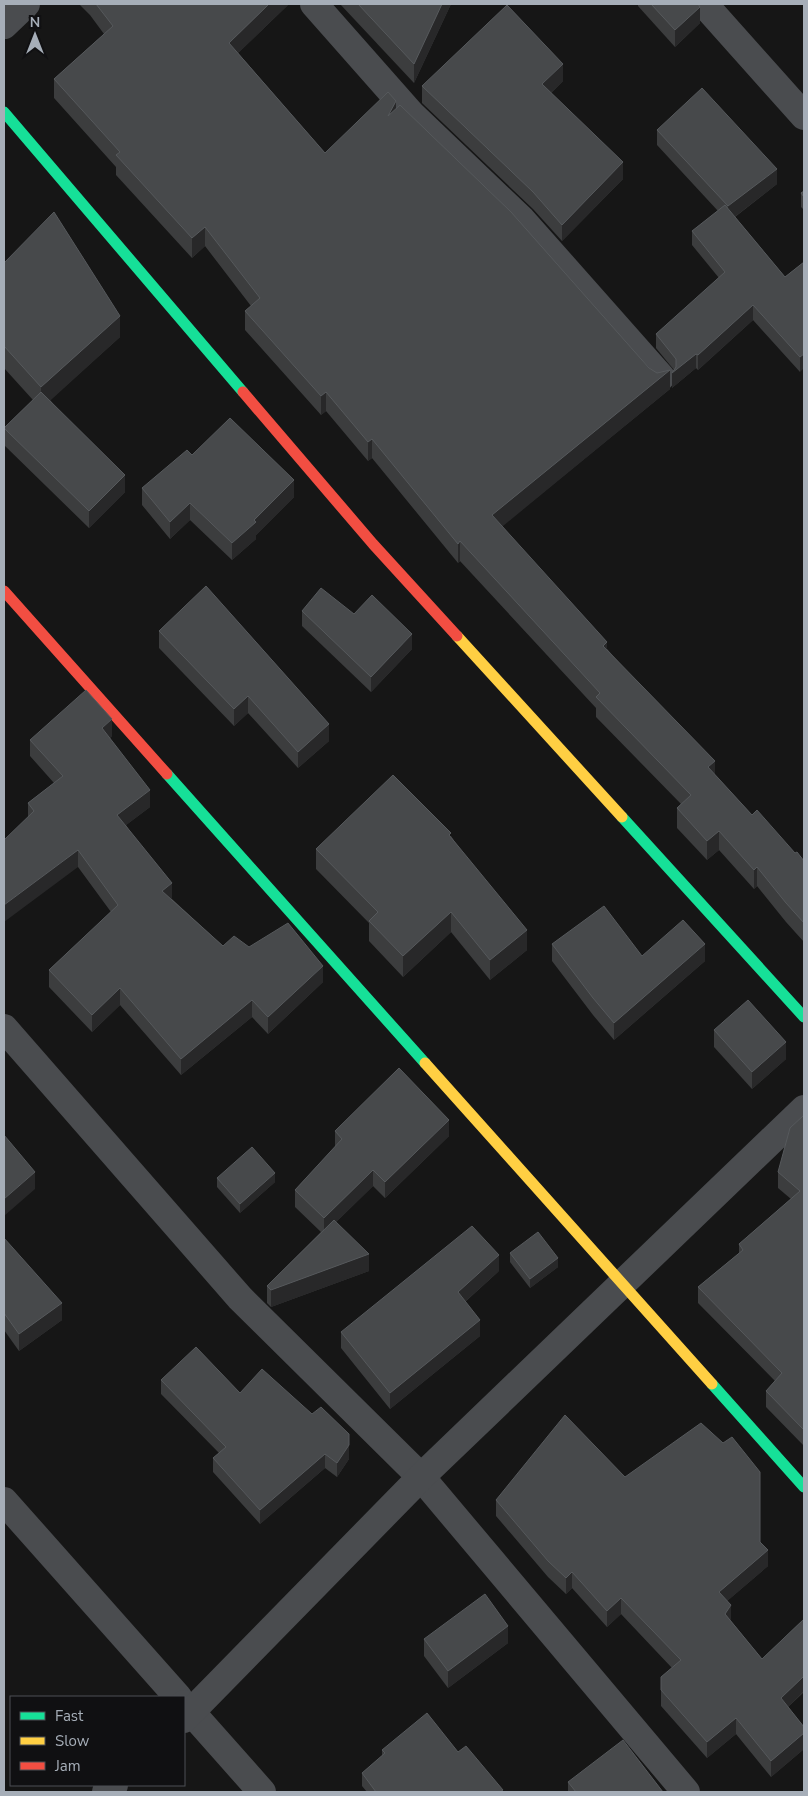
<svg xmlns="http://www.w3.org/2000/svg" width="808" height="1796" viewBox="0 0 808 1796" font-family="'Nunito Sans',sans-serif">
<rect width="100%" height="100%" fill="#161616"/>
<g fill="none" stroke-linecap="round" stroke-linejoin="round">
<g stroke="#4a4c4f" stroke-width="28">
<polyline points="314,4 412,115 522,220 661,377"/>
<polyline points="704,4 804,116"/>
<polyline points="4,25 26,4"/>
<polyline points="4,1028 240,1298 421,1477 686,1792"/>
<polyline points="4,1501 178,1697"/>
<polyline points="184,1704 262,1792"/>
<polyline points="184,1719 421,1477 804,1109"/>
<polyline points="106,1792 114,1785"/>
</g>
<g stroke="#16e098" stroke-width="11">
<polyline points="4,112 243,392"/>
<polyline points="167,774 425,1063"/>
<polyline points="622,817 804,1017"/>
<polyline points="712,1384 804,1487"/>
</g>
<g stroke="#ffcf43" stroke-width="11">
<polyline points="457,636 622,817"/>
<polyline points="425,1063 712,1384"/>
</g>
<g stroke="#f24e42" stroke-width="11">
<polyline points="243,392 373,544 457,636"/>
<polyline points="4,591 167,774"/>
</g>
</g>
<g fill="#3c3d3e">
<polygon points="79,4 289,4 238,53 325,153 396,109 670,389 502,526 715,775 752,815 804,861 804,942 786,922 757,886 754,889 719,850 707,860 677,828 677,808 681,804 596,717 596,708 460,561 458,563 372,458 368,461 326,411 321,415 245,330 245,311 251,306 205,246 192,258 116,175 116,167 54,98 54,79 104,34 90,15"/>
<polygon points="340,4 451,4 414,83"/>
<polygon points="638,4 698,4 700,23 675,47 638,6"/>
<polygon points="563,81 551,93 623,179 562,241 533,209 422,103 422,86"/>
<polygon points="657,130 777,184 735,217 785,277 804,262 800,372 753,320 698,370 696,368 672,388 674,370 656,348 656,334 719,278 692,245 692,231 718,211 657,145"/>
<polygon points="804,191 804,210 801,207 801,193"/>
<polygon points="4,263 120,337 50,400 125,492 89,528 4,445 4,428 33,400 4,368"/>
<polygon points="192,455 294,497 256,535 256,539 232,560 190,520 170,539 142,505 142,488"/>
<polygon points="302,611 354,614 412,649 371,692 302,626"/>
<polygon points="159,631 329,741 298,768 248,713 234,726 159,648"/>
<polygon points="112,736 110,738 150,807 126,825 172,899 223,946 249,947 323,982 268,1034 252,1017 181,1075 120,1005 92,1032 49,987 49,970 111,912 78,867 28,817 28,803 54,783 30,756 30,740"/>
<polygon points="451,836 527,950 490,980 451,932 403,977 369,941 369,923 316,869 316,849"/>
<polygon points="552,944 642,956 705,961 614,1040 593,1015 552,961"/>
<polygon points="714,1030 786,1059 752,1089 714,1047"/>
<polygon points="804,1115 804,1446 766,1407 766,1391 775,1381 698,1303 698,1287 739,1253 739,1244 791,1199 778,1188 778,1172"/>
<polygon points="335,1131 449,1136 385,1198 373,1186 336,1222 369,1271 271,1307 267,1303 267,1286 321,1232 295,1207 295,1190 335,1147"/>
<polygon points="217,1178 275,1182 240,1213 217,1187"/>
<polygon points="4,1238 62,1320 19,1351 4,1330"/>
<polygon points="510,1253 558,1267 530,1288 510,1262"/>
<polygon points="499,1271 465,1302 480,1336 390,1409 341,1348 341,1332"/>
<polygon points="161,1380 240,1393 349,1459 337,1477 325,1468 260,1524 213,1472 213,1458 219,1453 161,1394"/>
<polygon points="625,1477 760,1542 768,1566 727,1601 731,1621 762,1659 804,1619 804,1692 788,1707 804,1727 804,1749 771,1777 736,1734 707,1758 661,1706 661,1677 672,1668 621,1614 607,1627 572,1588 566,1594 548,1577 496,1516 496,1500"/>
<polygon points="424,1639 508,1643 448,1688 424,1656"/>
<polygon points="382,1750 458,1752 503,1792 367,1792 362,1786 362,1773 382,1756"/>
<polygon points="568,1782 663,1792 568,1792"/>
</g>
<g fill="#282829">
<polygon points="269,4 289,4 229,62 229,43"/>
<polygon points="442,4 451,4 414,83 414,64"/>
<polygon points="700,7 700,23 675,47 675,30"/>
<polygon points="563,64 563,81 542,101 542,84"/>
<polygon points="396,101 396,120 388,116"/>
<polygon points="623,162 623,179 562,241 562,225"/>
<polygon points="777,169 777,184 728,222 728,206"/>
<polygon points="205,227 205,246 192,258 192,238"/>
<polygon points="753,305 753,320 698,370 698,355"/>
<polygon points="120,316 120,337 41,409 41,387"/>
<polygon points="696,354 696,368 672,388 672,373"/>
<polygon points="804,354 804,368 800,372 800,357"/>
<polygon points="670,370 670,389 492,535 492,515"/>
<polygon points="326,392 326,411 321,415 321,396"/>
<polygon points="372,439 372,458 368,461 368,442"/>
<polygon points="125,475 125,492 89,528 89,511"/>
<polygon points="294,480 294,497 256,535 256,539 232,560 232,543"/>
<polygon points="190,503 190,520 170,539 170,522"/>
<polygon points="460,541 460,561 458,563 458,544"/>
<polygon points="412,634 412,649 371,692 371,677"/>
<polygon points="607,642 607,662 603,646"/>
<polygon points="248,696 248,713 234,726 234,709"/>
<polygon points="112,719 112,736 102,745 102,728"/>
<polygon points="329,724 329,741 298,768 298,752"/>
<polygon points="715,761 715,780 708,767"/>
<polygon points="150,790 150,807 117,832 117,815"/>
<polygon points="719,831 719,850 707,860 707,841"/>
<polygon points="78,850 78,867 4,922 4,905"/>
<polygon points="757,867 757,886 754,889 754,870"/>
<polygon points="172,883 172,899 162,907 162,891"/>
<polygon points="451,912 451,932 403,977 403,956"/>
<polygon points="527,930 527,950 490,980 490,960"/>
<polygon points="705,944 705,961 614,1040 614,1023"/>
<polygon points="323,966 323,982 268,1034 268,1017"/>
<polygon points="120,988 120,1005 92,1032 92,1015"/>
<polygon points="252,1000 252,1017 181,1075 181,1059"/>
<polygon points="786,1042 786,1059 752,1089 752,1072"/>
<polygon points="449,1120 449,1136 385,1198 385,1182"/>
<polygon points="373,1170 373,1186 324,1234 324,1218"/>
<polygon points="35,1172 35,1189 4,1216 4,1199"/>
<polygon points="275,1173 275,1182 240,1213 240,1204"/>
<polygon points="369,1254 369,1271 271,1307 271,1290"/>
<polygon points="499,1255 499,1271 458,1308 458,1292"/>
<polygon points="558,1258 558,1267 530,1288 530,1279"/>
<polygon points="62,1303 62,1320 19,1351 19,1334"/>
<polygon points="480,1320 480,1336 390,1409 390,1393"/>
<polygon points="349,1445 349,1459 337,1477 337,1463"/>
<polygon points="325,1454 325,1468 260,1524 260,1510"/>
<polygon points="768,1550 768,1566 719,1608 719,1592"/>
<polygon points="572,1572 572,1588 566,1594 566,1578"/>
<polygon points="621,1598 621,1614 607,1627 607,1611"/>
<polygon points="731,1605 731,1621 725,1614"/>
<polygon points="508,1626 508,1643 448,1688 448,1671"/>
<polygon points="804,1676 804,1691 781,1714 781,1698"/>
<polygon points="736,1718 736,1734 707,1758 707,1742"/>
<polygon points="804,1733 804,1749 771,1777 771,1761"/>
</g>
<g fill="#47494b" stroke="#56595c">
<polygon points="96,4 269,4 229,43 325,153 388,92 396,101 388,116 400,105 511,212 649,368 657,373 670,370 492,515 607,642 603,646 715,761 708,767 752,815 757,810 795,853 797,852 804,861 804,923 786,903 757,867 754,870 719,831 707,841 677,808 691,795 596,697 600,693 460,541 458,544 372,439 368,442 326,392 321,396 245,311 260,298 205,227 192,238 116,155 120,152 54,79 113,26"/>
<polygon points="358,4 442,4 414,64"/>
<polygon points="651,4 698,4 700,7 675,30"/>
<polygon points="507,5 563,64 542,84 623,162 562,225 533,192 422,86"/>
<polygon points="702,88 777,169 728,206 657,130"/>
<polygon points="804,191 804,197 801,193"/>
<polygon points="725,205 785,277 804,262 804,354 800,357 753,305 698,355 696,354 672,373 676,367 676,359 656,334 725,272 692,231"/>
<polygon points="54,212 120,316 41,387 4,346 4,263"/>
<polygon points="41,392 125,475 89,511 4,428"/>
<polygon points="230,418 294,480 254,520 256,522 232,543 190,503 170,522 142,488 187,450 192,455"/>
<polygon points="206,586 329,724 298,752 248,696 234,709 159,631"/>
<polygon points="321,588 354,614 372,595 412,634 371,677 302,611"/>
<polygon points="86,690 112,719 102,728 150,790 117,815 172,883 162,891 223,946 234,936 249,947 288,923 323,966 268,1017 252,1000 181,1059 120,988 92,1015 49,970 118,905 78,850 4,905 4,840 34,811 28,803 63,776 30,740"/>
<polygon points="393,775 451,833 449,835 527,930 490,960 451,912 403,956 369,921 378,912 316,849"/>
<polygon points="604,906 642,956 683,920 705,944 614,1023 593,998 552,944"/>
<polygon points="748,1000 786,1042 752,1072 714,1030"/>
<polygon points="399,1068 449,1120 385,1182 373,1170 324,1218 295,1190 342,1139 335,1131"/>
<polygon points="804,1115 804,1430 766,1391 782,1373 698,1287 743,1250 739,1244 800,1191 778,1172 790,1128"/>
<polygon points="4,1135 35,1172 4,1199"/>
<polygon points="252,1147 275,1173 240,1204 217,1178"/>
<polygon points="334,1220 369,1254 271,1290 267,1286"/>
<polygon points="472,1226 499,1255 458,1292 480,1320 390,1393 341,1332"/>
<polygon points="538,1232 558,1258 530,1279 510,1253"/>
<polygon points="4,1238 62,1303 19,1334 4,1313"/>
<polygon points="196,1347 240,1393 262,1369 312,1414 321,1407 349,1434 349,1445 337,1463 325,1454 260,1510 213,1458 226,1447 161,1380"/>
<polygon points="565,1415 625,1477 701,1423 723,1443 732,1437 760,1472 760,1542 768,1550 719,1592 731,1605 725,1614 762,1659 804,1619 804,1676 781,1698 804,1727 804,1733 771,1761 736,1718 707,1742 661,1690 661,1677 681,1660 621,1598 607,1611 572,1572 566,1578 548,1561 496,1500"/>
<polygon points="485,1594 508,1626 448,1671 424,1639"/>
<polygon points="427,1713 458,1752 466,1746 503,1790 500,1792 376,1792 362,1773 385,1753 382,1750"/>
<polygon points="623,1740 663,1792 576,1792 568,1782"/>
</g>
<rect width="808" height="1796" fill="none" stroke="#a6aeb8" stroke-width="10"/>
<rect x="10" y="1696" width="175" height="90" fill="#101012" stroke="#4c4f54"/>
<rect x="20" y="1712" width="25" height="8" fill="#16e098" stroke="#4c4f54"/>
<text x="55" y="1721" font-size="15" fill="#a6aeb8">Fast</text>
<rect x="20" y="1737" width="25" height="8" fill="#ffcf43" stroke="#4c4f54"/>
<text x="55" y="1746" font-size="15" fill="#a6aeb8">Slow</text>
<rect x="20" y="1762" width="25" height="8" fill="#f24e42" stroke="#4c4f54"/>
<text x="55" y="1771" font-size="15" fill="#a6aeb8">Jam</text>
<g transform="translate(35 35)" stroke="#101012" stroke-width="4" paint-order="stroke">
<path d="M0-4L9 19L0 12L-9 19Z" fill="#a6aeb8"/>
<text y="-8" font-size="14" font-weight="bold" text-anchor="middle" fill="#a6aeb8">N</text>
</g>
</svg>
